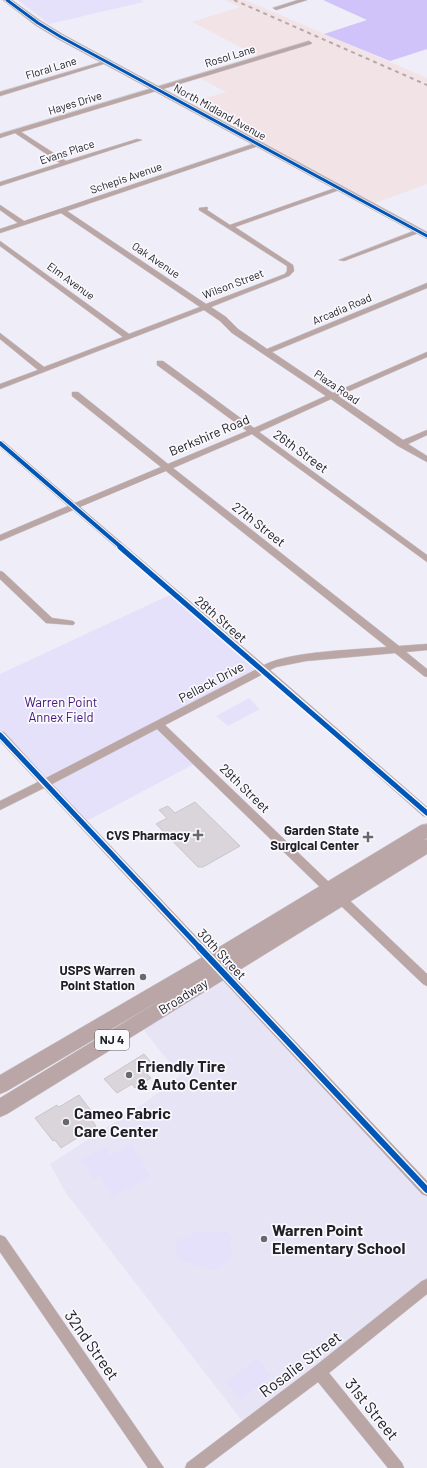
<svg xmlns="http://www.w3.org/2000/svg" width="427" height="1468" viewBox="0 0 427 1468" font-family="Barlow,sans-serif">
<rect width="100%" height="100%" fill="#efedf7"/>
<polygon fill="#e7e4f6" points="223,971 427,1190 427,1286 246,1426 66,1193 50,1164 142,1105 180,1076 139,1024"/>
<polygon fill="#f2e3e6" points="225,0 245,0 427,78 427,184 370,205 186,104 226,92 198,77 260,57 192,22 240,7"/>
<g fill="#e6e1fa">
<polygon points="18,0 141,0 144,2 49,24"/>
<polygon points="174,593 263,669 158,724 198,762 83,823 0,735 0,674"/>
<polygon points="249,698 260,709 228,726 216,716"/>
<polygon points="109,1145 108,1156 132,1145 151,1177 112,1197 99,1174 94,1181 81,1160"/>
<polygon points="196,1232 228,1232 233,1237 230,1246 233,1258 214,1270 178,1260 175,1241"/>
<polygon points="257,1358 271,1375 240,1400 226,1382"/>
</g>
<polygon fill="#d0c3f9" points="323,0 427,0 427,49 390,61 324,34 367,20"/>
<g fill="#dad5db" stroke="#cbc6cd">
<polygon points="195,802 240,846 203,867 198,867 156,824 167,818 159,810 168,806 175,813"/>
<polygon points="144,1054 155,1067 146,1073 151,1078 135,1088 132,1084 117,1093 104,1079"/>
<polygon points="79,1095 95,1116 91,1119 96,1126 61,1148 55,1140 53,1141 35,1118 57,1105 59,1107"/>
</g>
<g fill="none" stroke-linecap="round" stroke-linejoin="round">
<defs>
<g id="street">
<polygon points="298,0 307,0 276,10 273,8"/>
<polygon points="309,41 312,43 311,44 21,132 66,161 137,139 142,140 0,186 0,182 60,163 15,133 0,138 0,134"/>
<polygon points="105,61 110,62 0,96 0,92"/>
<path d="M259,142L261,143V145L67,211L206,304L285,274L287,271V266L199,210V208L207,207L208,208L207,210L230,225L338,187H342V189L235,227L293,265L294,271L289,276L211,307L226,317L238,329L267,349L427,283V288L272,352L333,393L427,352V357L338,396L403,440L427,430V435L408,444L427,456V462L398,446L331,399L259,432L427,555V562L252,434L173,468L399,646L427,644V650L406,652L427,669V677L424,676L395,653L306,661L276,667L270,670L427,807V817L423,816L263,674L165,725L333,886L335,889L333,892L329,893L325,892L157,729L52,784L427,1181V1196L422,1194L44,788L0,810V801L38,782L0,741V731L4,732L46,778L257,669L73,510L0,541V535L68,506L0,447V441H3L75,503L161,467L72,396V392H78L168,464L247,431L157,365V361H163L254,428L326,396L232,333L220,321L204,310L0,389V384L38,370L0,339V333L44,367L123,337L0,246V241L129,334L200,307L61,213L0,233V229L18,223L0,210V205L24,221ZM166,471L387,647C355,650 291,651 264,665L80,507Z"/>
<polygon points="419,229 421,230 421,232 344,261 339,260"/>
<polygon points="0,571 3,572 52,618 73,621 75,623 73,625 46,623 0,579"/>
<polygon points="341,895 345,896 427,974 427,986 423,984 337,902 335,899 337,896"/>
<polygon points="0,1235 5,1237 164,1468 148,1468 0,1252"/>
<polygon points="427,1279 427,1294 329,1373 402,1463 404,1468 388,1468 318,1382 204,1468 185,1468 187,1463 314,1367 422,1281"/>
</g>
<polygon id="secondary" points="3,0 12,0 41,21 64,35 427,232 427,239 58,39 35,25"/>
<polygon id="primary" points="427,824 427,838 423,841 427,839 427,854 7,1114 0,1117 0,1098 169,995 7,1091 0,1094 0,1075 206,955 421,825"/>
</defs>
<use href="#street" stroke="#cbc9d1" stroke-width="1"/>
<use href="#secondary" stroke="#cbc9d1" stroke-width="1"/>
<use href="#primary" stroke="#cbc9d1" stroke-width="1"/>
<use href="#street" fill="#baa6a4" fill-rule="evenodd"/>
<use href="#secondary" fill="#c1b0b0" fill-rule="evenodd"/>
<use href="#primary" fill="#baa6a6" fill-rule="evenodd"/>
<polyline stroke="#b3a8ab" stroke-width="2" stroke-dasharray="4 4" stroke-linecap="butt" points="234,0 427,85"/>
<defs>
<polyline id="cycleway-far3" points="7,0 38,23 61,37 427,236"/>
<polyline id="cycleway-far2" points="0,443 122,548"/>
<g id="cycleway-far1">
<polyline points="120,547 427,813"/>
<polyline points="0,735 200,948"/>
</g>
<polyline id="cycleway" points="199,947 427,1190"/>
</defs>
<use href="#cycleway-far3" stroke="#f9f8fc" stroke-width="4.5"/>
<use href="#cycleway-far2" stroke="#f9f8fc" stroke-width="6"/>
<use href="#cycleway-far1" stroke="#f9f8fc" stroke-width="8"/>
<use href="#cycleway" stroke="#f9f8fc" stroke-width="9"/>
<use href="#cycleway-far3" stroke="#0057b8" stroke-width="3"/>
<use href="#cycleway-far2" stroke="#0057b8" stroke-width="4"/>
<use href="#cycleway-far1" stroke="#0057b8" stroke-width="5"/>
<use href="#cycleway" stroke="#0057b8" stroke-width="6"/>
</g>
<g fill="#69686f" stroke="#f9f8fc" stroke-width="1.5">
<path d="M196 829h4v4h4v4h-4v4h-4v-4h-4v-4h4z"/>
<path d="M366 831h4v4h4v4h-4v4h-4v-4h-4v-4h4z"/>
<circle cx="143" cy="977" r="4"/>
<circle cx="129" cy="1075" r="4"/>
<circle cx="66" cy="1122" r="4"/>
<circle cx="264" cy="1239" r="4"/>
</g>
<g text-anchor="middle" stroke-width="3.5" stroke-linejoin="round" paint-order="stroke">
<g font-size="11" fill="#212026" stroke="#f9f8fc">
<text transform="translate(230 56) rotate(-17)" y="4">Rosol Lane</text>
<text transform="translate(51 68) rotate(-17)" y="4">Floral Lane</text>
<text transform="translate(75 103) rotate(-17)" y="4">Hayes Drive</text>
<text transform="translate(220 112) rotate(29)" y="4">North Midland Avenue</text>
<text transform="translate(67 152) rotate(-18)" y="4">Evans Place</text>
<text transform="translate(126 178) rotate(-19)" y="4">Schepis Avenue</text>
<text transform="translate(156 260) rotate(34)" y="4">Oak Avenue</text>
<text transform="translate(71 281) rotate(36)" y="4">Elm Avenue</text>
<text transform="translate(233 284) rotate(-21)" y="4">Wilson Street</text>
<text transform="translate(342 309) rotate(-23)" y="4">Arcadia Road</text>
<text transform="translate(337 387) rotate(34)" y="4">Plaza Road</text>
</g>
<rect fill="#f9f8fc" stroke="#626166" stroke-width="1" x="95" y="1030" width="34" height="20" rx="3"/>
<g font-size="12" font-weight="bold" fill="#212026">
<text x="112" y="1044">NJ 4</text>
</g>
<g font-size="13" fill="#212026" stroke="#f9f8fc">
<text transform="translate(209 435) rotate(-23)" y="5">Berkshire Road</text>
<text transform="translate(301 451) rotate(36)" y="5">26th Street</text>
<text transform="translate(259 524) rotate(38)" y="5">27th Street</text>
<text transform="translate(221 619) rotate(41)" y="5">28th Street</text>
<text transform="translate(211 682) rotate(-28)" y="5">Pellack Drive</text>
<text transform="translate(245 788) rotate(44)" y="5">29th Street</text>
<text transform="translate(222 954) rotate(47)" y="5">30th Street</text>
<text transform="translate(183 996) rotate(-32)" y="5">Broadway</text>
</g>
<g font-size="13" fill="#3f157d" stroke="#f9f8fc">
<text x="61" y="707">Warren Point<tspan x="61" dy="15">Annex Field</tspan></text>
</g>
<g font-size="13" font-weight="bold" fill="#212026" stroke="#f9f8fc" text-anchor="end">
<text x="359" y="835">Garden State<tspan x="359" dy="15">Surgical Center</tspan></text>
<text x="190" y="840">CVS Pharmacy</text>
<text x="135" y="975">USPS Warren<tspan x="135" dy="15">Point Station</tspan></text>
</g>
<g font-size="16" font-weight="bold" fill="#212026" stroke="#f9f8fc" text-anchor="start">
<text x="137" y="1072">Friendly Tire<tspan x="137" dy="18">&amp; Auto Center</tspan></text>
<text x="74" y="1119">Cameo Fabric<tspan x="74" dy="18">Care Center</tspan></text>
<text x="272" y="1236">Warren Point<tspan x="272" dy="18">Elementary School</tspan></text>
</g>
<g font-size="16" fill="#212026" stroke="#f9f8fc">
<text transform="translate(92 1345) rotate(55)" y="6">32nd Street</text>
<text transform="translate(300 1364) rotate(-37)" y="6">Rosalie Street</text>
<text transform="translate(372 1409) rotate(51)" y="6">31st Street</text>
</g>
</g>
</svg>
